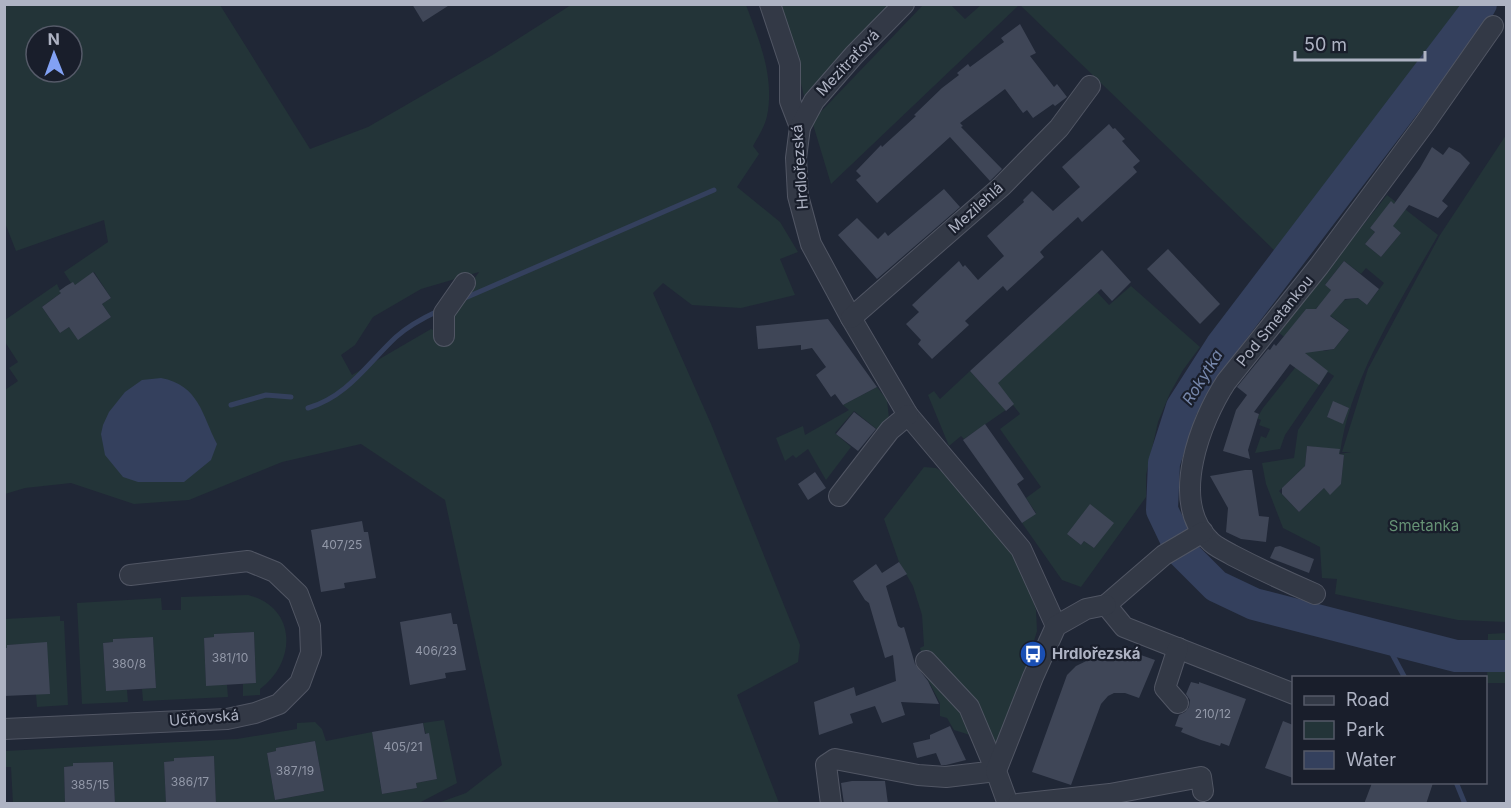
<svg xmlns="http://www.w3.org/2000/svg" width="1511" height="808" viewBox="0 0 1511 808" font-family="Inter,sans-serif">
<rect width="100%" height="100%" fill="#202736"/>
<g fill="#233438" fill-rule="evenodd">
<path d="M5,5H220L310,149L368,127L491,56L571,5H746C759,40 775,77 767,116C765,126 758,137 753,146L759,154L737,187L780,222L798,252L780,259L795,295L741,308L692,305L663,283L653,293L711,424L800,645L798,662L737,695L779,803H438L466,793L502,765L445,500L361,444L282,462L189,500L134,504L71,483L25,488L5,494V390L18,381L9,368L18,362L5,342V320L57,284L61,293L42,307L60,333L69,327L78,339L111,317L102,304L111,298L94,272L75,285L71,283L64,272L108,242L104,220L16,251L5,223ZM36,36H72V72H36ZM479,272L464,294L453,315L454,340L431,329L352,375L341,355L355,345L373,317L421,289Z"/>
<polygon points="782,5 888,5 804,96"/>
<polygon points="923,5 951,5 965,19 981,5 1019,5 831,184 812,121"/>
<polygon points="1020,5 1464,5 1275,251"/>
<path d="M1506,135V622L1458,620L1335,594L1337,579L1322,578L1320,547L1283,528L1266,484L1262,463L1294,458L1298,430L1334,376L1328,372L1285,435L1280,449L1255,453L1261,436L1266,438L1270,429L1259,425L1261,420L1257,418L1263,408L1306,354L1278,332L1387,195L1438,235C1401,300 1349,380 1340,454L1351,452H1342L1368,369L1440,235ZM1380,216L1401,233L1381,257L1365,244L1375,232L1370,228ZM1344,261L1361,274L1366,268L1384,283L1367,305L1358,298L1344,300L1325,285ZM1318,306L1349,330L1334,349L1324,351L1293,326L1306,309L1312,314ZM1333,402L1349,408L1343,423L1327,417ZM1307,446L1340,450L1339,454L1344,455L1341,484L1330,494L1324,488L1299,512L1279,491L1305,466Z"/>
<path d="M1131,286L1200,347L1183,370L1170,393L1158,422L1146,475V497L1081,587L1062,580L1022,523L1036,513L1026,498L1041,487L1000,429L1020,414L1013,405L964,439L961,436L949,446L928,395L934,391L940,399L970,371L988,391L1097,292L1109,305ZM1113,523L1094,548L1084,541L1081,545L1067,534Z"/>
<polygon points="877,387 887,400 889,418 879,431 854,411 835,433 851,447 826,480 808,449 796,458 793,455 785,461 776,438 803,426 805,435 849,410 843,405"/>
<polygon points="924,467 936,468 956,480 1005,543 1027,580 1036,610 1037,631 1026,667 996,743 954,730 947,718 940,716 940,703 927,678 920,648 924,646 922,615 913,586 899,562 884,519"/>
<path d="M248,595C297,607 297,662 260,689V695L243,696V684L256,683L254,632L214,634V637L204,638L206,685H227L228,697L143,701L142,689L156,688L153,637L113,639V642L103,643L106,690H127L128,702L82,704L77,603L161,598L162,610H181V597Z"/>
<polygon points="60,616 60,621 64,621 68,705 37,707 36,694 47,643 7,645 7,648 5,648 5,619"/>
<polygon points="1506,633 1506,683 1487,683 1488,634"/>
<path d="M444,720L457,783L419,803H216L214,756L174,758V761L164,762L166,803H115L113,762L74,763L73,766L64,767L65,803L13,804L11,767H5V751L237,739L297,729V723L315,722L322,729L326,741L372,732L377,760L384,766L377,768L379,769V777L382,794L417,788L416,783L437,779L423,723ZM315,741L324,791L275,800L267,753L276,751V748Z"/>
</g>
<path fill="#34405d" d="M161,378C199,385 202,415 217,444L211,460L184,482H138L123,477L105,455L101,434L103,425L109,412L125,392L142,380Z"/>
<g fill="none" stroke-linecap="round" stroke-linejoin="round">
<g stroke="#34405d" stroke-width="5">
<polyline points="465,298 714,190"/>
<polyline points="231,405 266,395 291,397"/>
<path d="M308,408C348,396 367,364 396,337C408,326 425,317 440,310"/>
<polyline points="1383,637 1405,678"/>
<polyline points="1456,782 1465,804"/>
</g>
<polyline stroke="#34405d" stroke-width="32" points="1481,4 1221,346 1182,407 1164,463 1162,510 1182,552 1216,586 1254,604 1456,656 1506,656"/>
</g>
<g fill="#3f4657">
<polygon points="412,4 451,4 423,22"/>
<polygon points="1020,24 1036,53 1030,56 1054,87 1057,84 1067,97 1055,106 1053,104 1033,118 1027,110 1023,113 1005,89 960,123 963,126 961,127 1002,169 990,181 950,137 877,203 856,180 861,176 856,171 881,145 882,147 916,116 914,115 942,88 959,75 957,73 968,64 970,67 1004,42 1001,38"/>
<polygon points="1109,124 1113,129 1115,128 1125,139 1122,141 1140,161 1133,167 1137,172 1082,222 1078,217 1045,247 1040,252 1044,257 1007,291 1003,286 965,321 969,325 932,359 918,344 921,340 906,324 919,312 912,305 959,261 963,267 965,265 978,280 1004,256 987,236 1024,202 1023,200 1032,191 1053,211 1080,187 1062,167"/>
<polygon points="1432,147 1443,155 1449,147 1460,153 1470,163 1442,201 1448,206 1438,218 1409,205 1393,226 1401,233 1381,257 1365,244 1375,232 1370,228 1391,201 1394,204 1420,168"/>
<polygon points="944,189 960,207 877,279 838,235 857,218 878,239 885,232 888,236"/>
<polygon points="1168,249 1220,304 1200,324 1147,269"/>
<polygon points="1102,250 1131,282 1112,301 1101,289 998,383 1014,404 1006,411 970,371"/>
<polygon points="1344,261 1379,289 1367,305 1358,298 1345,299 1330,316 1349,330 1334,349 1305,353 1328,371 1319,385 1290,364 1254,412 1259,414 1248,450 1250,459 1223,451 1236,410 1247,395 1237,387 1268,349 1270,350 1274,344 1276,346 1306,309 1316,309 1331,290 1325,285"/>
<polygon points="93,272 111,298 102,304 111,317 78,340 69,327 60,333 42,307 61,293 59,291 66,286 73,282 75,285"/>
<polygon points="828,319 877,387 843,405 835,394 831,397 816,375 826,367 812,348 801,350 801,345 758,349 756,326"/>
<polygon points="1333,401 1349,408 1343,424 1327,417"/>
<polygon points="854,412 876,429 858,451 836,434"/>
<polygon points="985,424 1024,479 1017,484 1036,514 1022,523 963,440"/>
<polygon points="1307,446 1340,449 1339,454 1344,455 1341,484 1330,495 1324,488 1299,512 1282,494 1282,488 1305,466"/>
<polygon points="1245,470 1252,470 1259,516 1269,517 1266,542 1241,539 1226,532 1228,508 1210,476"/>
<polygon points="815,472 826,488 808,500 798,484"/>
<polygon points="1090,504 1114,523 1094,548 1084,541 1081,545 1067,534"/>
<polygon points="362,521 364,532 368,532 376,578 344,583 345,588 321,592 311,530"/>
<polygon points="1280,546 1314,559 1309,573 1270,558 1275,547"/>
<polygon points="899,562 907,574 886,586 898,626 901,628 904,627 915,664 928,681 939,704 901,702 905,715 882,723 875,706 850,714 853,723 819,735 814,702 854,687 856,696 896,681 893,655 885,658 869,603 865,600 853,581 876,564 882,573"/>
<polygon points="451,613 453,624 457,624 466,670 445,673 446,678 410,685 400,622"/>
<polygon points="254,632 256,683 206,686 204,638 214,637 214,634"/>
<polygon points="153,637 156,688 106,691 103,643 113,642 113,639"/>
<polygon points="47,642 50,694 4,696 4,648 7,648 7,645"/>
<polygon points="1111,649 1124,649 1155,660 1139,698 1125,693 1114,693 1108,696 1101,704 1071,785 1032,772 1067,675 1076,666"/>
<polygon points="1191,682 1199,684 1199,682 1246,699 1229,746 1221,743 1220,746 1201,740 1181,732 1183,728 1175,726 1179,715 1185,712 1189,707 1190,700 1186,694"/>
<polygon points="1283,721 1293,725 1293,778 1265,768"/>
<polygon points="423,723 425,734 429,733 437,779 416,783 417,788 382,794 372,732"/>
<polygon points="950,726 966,760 946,765 941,765 936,753 917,758 913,743 930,739 930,735"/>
<polygon points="315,741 324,791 275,800 267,753 276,751 276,748"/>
<polygon points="214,756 216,804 166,804 164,762 174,761 174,758"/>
<polygon points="113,762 115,804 65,804 64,767 73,766 73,763"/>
<polygon points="852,781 885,781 888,804 844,804 841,783"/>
<polygon points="1372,783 1433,783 1426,804 1364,804"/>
</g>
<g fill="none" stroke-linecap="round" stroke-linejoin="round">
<defs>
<g id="minor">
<polyline points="770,4 790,64 790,101 800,127 796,158 798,196 811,244 851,318 908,415 1021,549 1056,626"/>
<polyline points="800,127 814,101 854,55 904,4"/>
<polyline points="851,318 1002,186 1059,128 1090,86"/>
<polyline points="444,336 444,313 465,283"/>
<polyline points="839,496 890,430 908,415"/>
<path d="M1315,594C1287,582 1259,569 1232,555C1224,550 1215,547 1209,540C1169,501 1201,420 1226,382L1319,266L1425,123L1493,26"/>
<polyline points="1106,605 1124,627 1294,694"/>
<polyline points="1106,605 1164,555 1203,532"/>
<polyline points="1178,648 1165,688 1178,703"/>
<polyline points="4,729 227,719 255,713 279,704 300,683 311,653 310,626 298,594 275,572 248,561 130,575"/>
<polyline points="831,804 826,765 835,759 918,775 946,777 996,771 969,707 926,661"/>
<polyline points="1008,804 996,771 1033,677 1056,626 1086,609 1106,605"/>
<polyline points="1018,804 1110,794 1201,777 1203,791"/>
</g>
</defs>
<use href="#minor" stroke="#515664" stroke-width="22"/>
<use href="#minor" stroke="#333946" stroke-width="20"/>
</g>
<defs>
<symbol id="bus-disc" viewBox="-11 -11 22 22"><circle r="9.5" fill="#1a4fb4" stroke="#191e2b"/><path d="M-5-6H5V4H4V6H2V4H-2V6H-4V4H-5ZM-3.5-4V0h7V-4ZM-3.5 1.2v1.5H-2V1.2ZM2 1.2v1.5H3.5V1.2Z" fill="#fff"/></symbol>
</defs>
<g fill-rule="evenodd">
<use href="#bus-disc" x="1018" y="639" width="30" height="30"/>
</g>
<g text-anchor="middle" stroke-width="4.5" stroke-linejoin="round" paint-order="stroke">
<g font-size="12" fill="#9298a8">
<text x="342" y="549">407/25</text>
<text x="436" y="655">406/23</text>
<text x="230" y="662">381/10</text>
<text x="129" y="668">380/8</text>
<text x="1213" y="718">210/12</text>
<text x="403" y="751">405/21</text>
<text x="295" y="775">387/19</text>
<text x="190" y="786">386/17</text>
<text x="90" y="789">385/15</text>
</g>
<g font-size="15" fill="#aeb3c3" stroke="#191e2b">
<text transform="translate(848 63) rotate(-47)" y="5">Mezitraťová</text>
<text transform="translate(800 167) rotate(-94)" y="5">Hrdlořezská</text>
<text transform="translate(976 208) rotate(-42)" y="5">Mezilehlá</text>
<text transform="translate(1275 321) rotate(-51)" y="5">Pod Smetankou</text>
<text transform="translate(204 718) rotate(-5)" y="5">Učňovská</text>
</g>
<g font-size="15" fill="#669275" stroke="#191e2b">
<text x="1424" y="531">Smetanka</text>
</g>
<g font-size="15" font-weight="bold" fill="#aeb3c3" stroke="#191e2b" text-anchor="start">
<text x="1052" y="659">Hrdlořezská</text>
</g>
<g font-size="16" font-style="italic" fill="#7687ab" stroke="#191e2b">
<text transform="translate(1202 377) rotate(-58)" y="6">Rokytka</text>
</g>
</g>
<rect width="1511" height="808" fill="none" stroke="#aeb3c3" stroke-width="12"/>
<rect x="1292" y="676" width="195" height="108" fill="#191e2b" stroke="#555a68" stroke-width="1.5"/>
<rect x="1304" y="696" width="30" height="9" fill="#333946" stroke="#555a68" stroke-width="1.5"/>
<text x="1346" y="706" font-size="18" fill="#aeb3c3">Road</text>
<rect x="1304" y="721" width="30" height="18" fill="#233438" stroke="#555a68" stroke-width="1.5"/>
<text x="1346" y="736" font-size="18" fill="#aeb3c3">Park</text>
<rect x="1304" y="751" width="30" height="18" fill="#34405d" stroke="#555a68" stroke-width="1.5"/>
<text x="1346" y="766" font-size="18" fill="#aeb3c3">Water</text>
<g transform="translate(54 54) rotate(359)"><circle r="28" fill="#191e2b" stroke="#555a68" stroke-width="1.5"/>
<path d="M0-4.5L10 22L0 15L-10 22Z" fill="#82a1f4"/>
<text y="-9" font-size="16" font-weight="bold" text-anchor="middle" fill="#aeb3c3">N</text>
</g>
<path d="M1295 51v9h130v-9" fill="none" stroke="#aeb3c3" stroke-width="3"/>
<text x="1304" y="51" font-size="18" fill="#aeb3c3" stroke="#191e2b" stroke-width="4.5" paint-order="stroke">50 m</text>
</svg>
